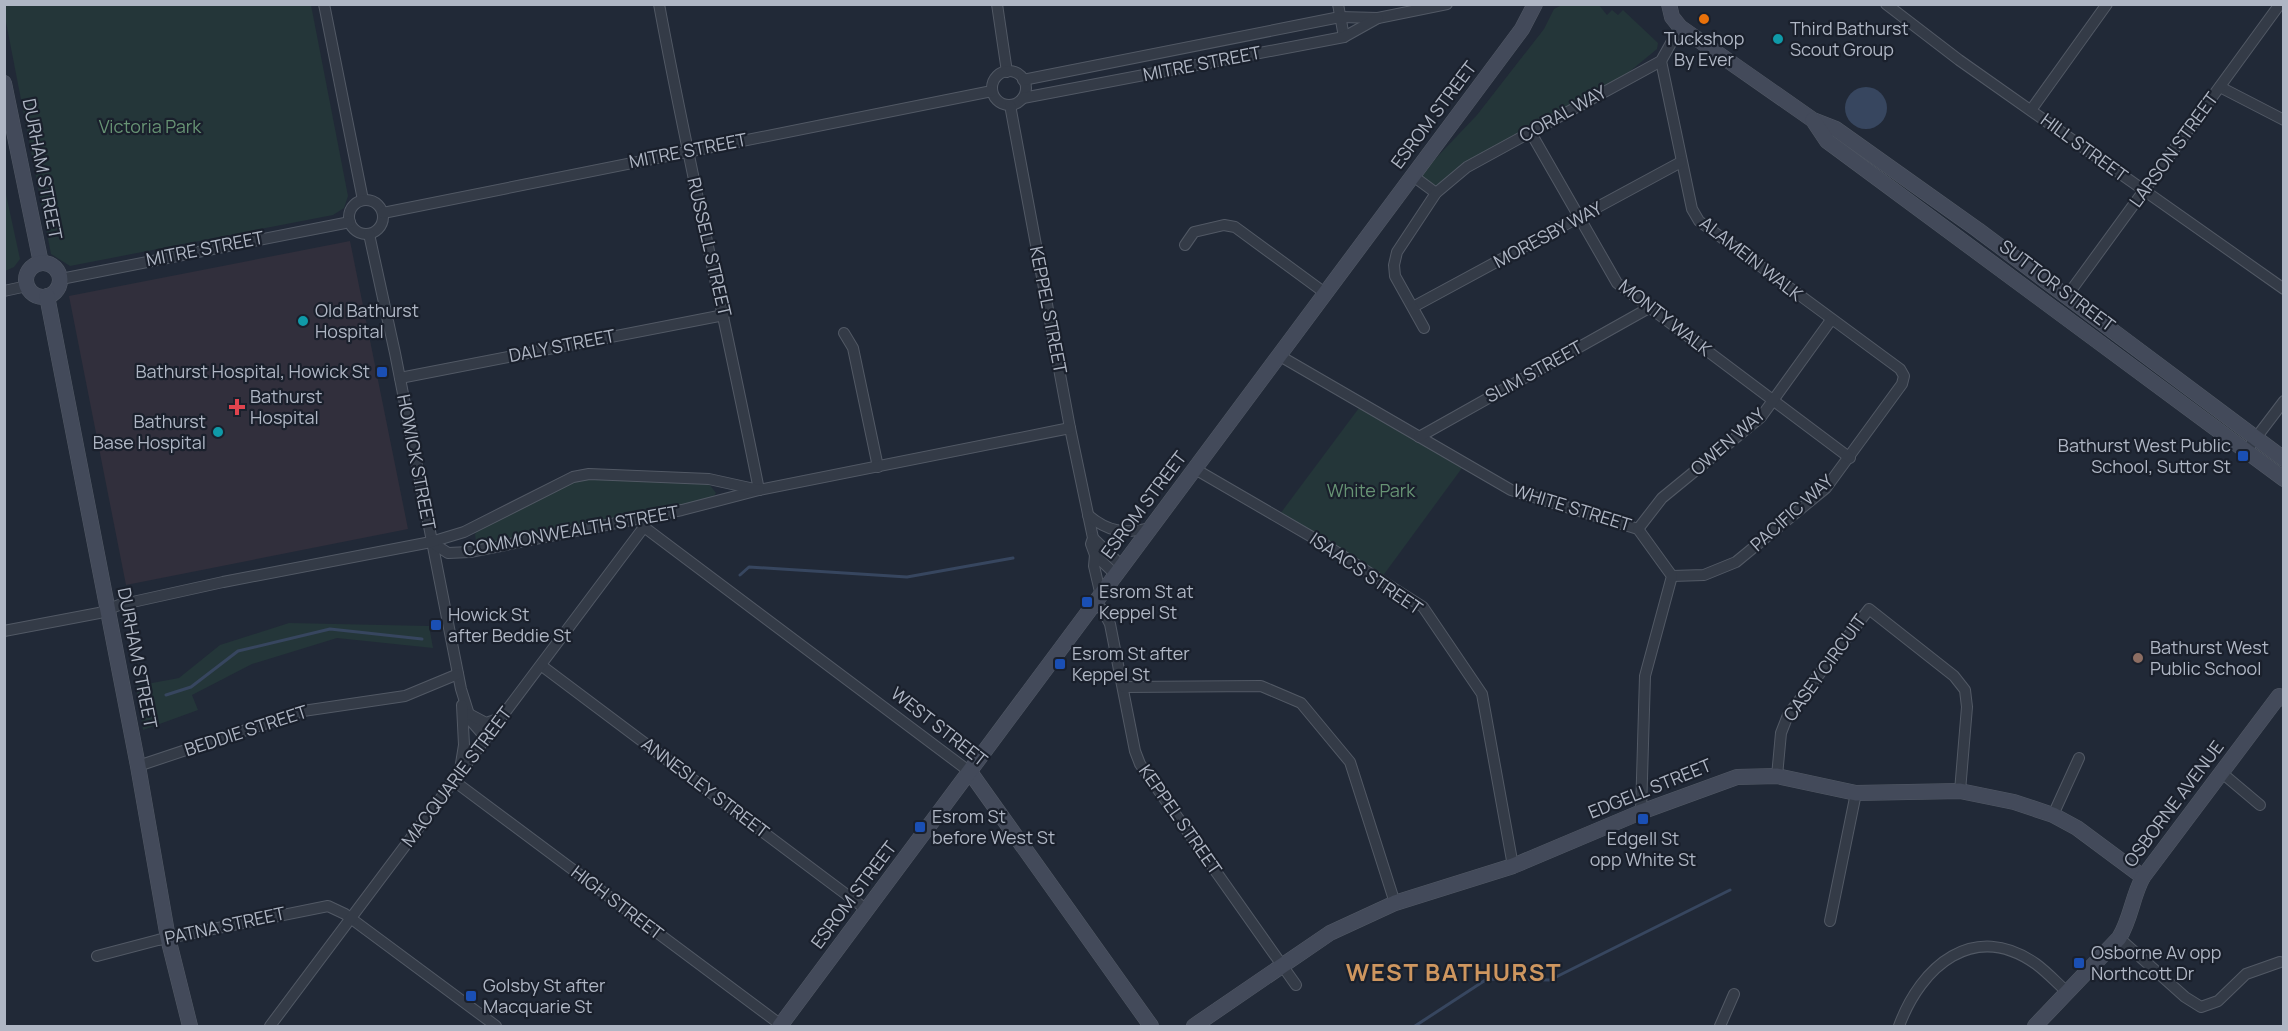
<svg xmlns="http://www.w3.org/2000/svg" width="2288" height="1031" viewBox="0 0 2288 1031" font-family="Manrope,sans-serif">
<rect width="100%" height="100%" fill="#212937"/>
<polygon fill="#312f3c" points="350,241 408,529 126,585 69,296"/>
<g fill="#243639">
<polygon points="1598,4 1607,15 1612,10 1618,15 1623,10 1658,43 1657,49 1629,72 1450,176 1440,189 1420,175 1477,115 1544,29 1554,9 1562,5"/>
<polygon points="4,5 311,5 348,196 344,208 333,215 70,266 51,254 5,17"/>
<polygon points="4,185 20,259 14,267 5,271"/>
<polygon points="1359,408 1462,468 1382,577 1280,514"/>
<polygon points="588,478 709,484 716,493 711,500 481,545 476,542 475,534 479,529 572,483"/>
<polygon points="289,623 429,626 433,648 337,638 252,664 192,695 198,710 143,730 136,686 179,678 220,645"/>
</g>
<circle fill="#37465f" cx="1866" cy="108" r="21"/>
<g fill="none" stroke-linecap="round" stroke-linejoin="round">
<g stroke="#37465f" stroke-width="3">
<polyline points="740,575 749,567 907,577 1013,558"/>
<polyline points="166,695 191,687 238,651 330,629 422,639"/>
<polyline points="1415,1026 1487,979 1550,980 1730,890"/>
</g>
<defs>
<g id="street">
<polyline points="324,4 363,200"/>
<path d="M659,4C689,167 727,328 759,490"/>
<polyline points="997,4 1007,72"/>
<polyline points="1338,4 1344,37"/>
<polyline points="1886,4 1959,60 2284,289"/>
<polyline points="1661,61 1692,209 1699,221 1900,369 1904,376 1902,384 1826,488 1736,562 1704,575 1672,576"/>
<circle cx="1009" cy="88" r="17"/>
<polyline points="1023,80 1340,17 1378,18 1447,4"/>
<polyline points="2220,87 2284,120"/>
<polyline points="1023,98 1344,37 1378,18"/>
<polyline points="1010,105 1070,428 1093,538 1091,544 1095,555 1116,575"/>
<polyline points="2031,110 2107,4"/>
<polyline points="1531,133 1617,283 1850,458"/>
<polyline points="1413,176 1436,193"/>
<circle cx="366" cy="217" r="17"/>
<polyline points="383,213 992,91"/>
<polyline points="369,234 395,353 461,689 471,721 486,738"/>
<polyline points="1185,245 1194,232 1224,225 1235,227 1325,293"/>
<polyline points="61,279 350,222"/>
<polyline points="4,291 27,286"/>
<polyline points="2067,296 2280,4"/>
<polyline points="1413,307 1681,162"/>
<polyline points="1424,328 1395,276 1394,265 1397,252 1436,193 1467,167 1661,61 1680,27"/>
<polyline points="844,333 853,348 878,467"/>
<polyline points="1280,356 1511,490 1638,529 1672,576 1645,676 1641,812"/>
<polyline points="400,378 724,315"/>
<polyline points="1419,437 1649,308"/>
<polyline points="2246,451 2284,401"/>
<polyline points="1195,469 1324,544 1423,607 1482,694 1513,866"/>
<path d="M1088,515C1108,532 1124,534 1150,528"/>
<polyline points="643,521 644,527 970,772"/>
<polyline points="1638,529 1662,498 1761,417 1831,320"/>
<polyline points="1093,538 1122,566"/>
<polyline points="431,542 448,553 470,552 682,510 759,490 1070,428"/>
<polyline points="1095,555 1094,566 1101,596"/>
<polyline points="1095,604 1102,609 1110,624 1135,751 1140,764 1296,985"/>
<polyline points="4,631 99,613 119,605 223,582 431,542 464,532 573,477 589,474 709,479 759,490"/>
<polyline points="542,666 867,910"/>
<polyline points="1124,687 1261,686 1301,703 1350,762 1395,903"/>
<polyline points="469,714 486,723 501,718"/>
<polyline points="138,766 303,711 405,696 458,674"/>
<polyline points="460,770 464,745 462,705"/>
<polyline points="2222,773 2260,805"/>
<polyline points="1777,776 1781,733 1788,715 1869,609 1954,676 1965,690 1967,707 1960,791"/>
<polyline points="454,781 781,1025"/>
<polyline points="2053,815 2079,758"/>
<polyline points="1830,921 1856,793"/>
<polyline points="2119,938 2185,997 2201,1007 2218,1001 2246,974 2280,962"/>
<polyline points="97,956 158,940 328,906 345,914 496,1026"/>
<polyline points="270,1026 644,527"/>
<polyline points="1720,1026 1734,994"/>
<path d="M1899,1026C1921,966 1974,920 2036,964C2047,972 2057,983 2067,992"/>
</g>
<g id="secondary">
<polyline points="1669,4 1672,17 1680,27 1813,120 1836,129 1978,230 2284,459"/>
<polyline points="4,83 41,263"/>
<polyline points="1813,120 1827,141 2284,479"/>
<circle cx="43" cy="280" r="17"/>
<polyline points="47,296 138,766 168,938 190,1026"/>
<polyline points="970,772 1151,1026"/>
<polyline points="780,1026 1522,29 1535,4"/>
<polyline points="1194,1026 1330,933 1395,903 1513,866 1641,812 1737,777 1777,776 1856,793 1960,791 2014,802 2053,815 2077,828 2143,877"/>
<path d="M2035,1026L2119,938C2131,919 2132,897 2143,877L2279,696L2284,699"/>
</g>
</defs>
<use href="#street" stroke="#525965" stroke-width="12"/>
<use href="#secondary" stroke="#525965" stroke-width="16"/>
<use href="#street" stroke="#343b47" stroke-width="10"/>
<use href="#secondary" stroke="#434a5a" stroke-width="15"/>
</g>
<circle fill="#e8710a" stroke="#1a202c" stroke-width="2" cx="1704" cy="19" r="6"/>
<g fill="#0f9aa8" stroke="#1a202c" stroke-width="2">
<circle cx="1778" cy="39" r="6"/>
<circle cx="303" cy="321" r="6"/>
<circle cx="218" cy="432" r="6"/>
</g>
<g fill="#1a4fb4" stroke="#1a202c" stroke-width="2">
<rect x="376" y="366" width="12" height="12" rx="3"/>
<rect x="2237" y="450" width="12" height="12" rx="3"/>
<rect x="1081" y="596" width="12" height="12" rx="3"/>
<rect x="430" y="619" width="12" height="12" rx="3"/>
<rect x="1054" y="658" width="12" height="12" rx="3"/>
<rect x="1637" y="813" width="12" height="12" rx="3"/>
<rect x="914" y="821" width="12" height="12" rx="3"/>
<rect x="2073" y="957" width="12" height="12" rx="3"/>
<rect x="465" y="990" width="12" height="12" rx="3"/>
</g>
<path fill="#e0444e" stroke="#1a202c" stroke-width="2" d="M234 398h6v6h6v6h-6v6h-6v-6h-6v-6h6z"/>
<circle fill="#8d6e63" stroke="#1a202c" stroke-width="2" cx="2138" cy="658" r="6"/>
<g text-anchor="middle" stroke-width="4.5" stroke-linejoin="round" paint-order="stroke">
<g font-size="18" fill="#afb6c4" stroke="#1a202c" text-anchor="start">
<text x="1790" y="35">Third Bathurst<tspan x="1790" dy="21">Scout Group</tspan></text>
<text x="1704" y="45" text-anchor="middle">Tuckshop<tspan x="1704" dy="21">By Ever</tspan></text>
<text x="315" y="317">Old Bathurst<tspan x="315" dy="21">Hospital</tspan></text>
<text x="370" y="378" text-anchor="end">Bathurst Hospital, Howick St</text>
<text x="250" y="403">Bathurst<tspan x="250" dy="21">Hospital</tspan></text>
<text x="206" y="428" text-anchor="end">Bathurst<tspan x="206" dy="21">Base Hospital</tspan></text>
<text x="2231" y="452" text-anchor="end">Bathurst West Public<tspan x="2231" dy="21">School, Suttor St</tspan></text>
<text x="1099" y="598">Esrom St at<tspan x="1099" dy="21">Keppel St</tspan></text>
<text x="448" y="621">Howick St<tspan x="448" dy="21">after Beddie St</tspan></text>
<text x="2150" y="654">Bathurst West<tspan x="2150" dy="21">Public School</tspan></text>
<text x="1072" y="660">Esrom St after<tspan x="1072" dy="21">Keppel St</tspan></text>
<text x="932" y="823">Esrom St<tspan x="932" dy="21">before West St</tspan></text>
<text x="1643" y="845" text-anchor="middle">Edgell St<tspan x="1643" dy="21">opp White St</tspan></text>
<text x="2091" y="959">Osborne Av opp<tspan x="2091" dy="21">Northcott Dr</tspan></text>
<text x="483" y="992">Golsby St after<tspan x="483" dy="21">Macquarie St</tspan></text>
</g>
<g font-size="18" fill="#afb6c4" stroke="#1a202c">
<text transform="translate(1202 64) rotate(-11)" y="6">MITRE STREET</text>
<text transform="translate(1563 114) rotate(-29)" y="6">CORAL WAY</text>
<text transform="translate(1434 115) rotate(-53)" y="6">ESROM STREET</text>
<text transform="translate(2084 148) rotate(36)" y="6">HILL STREET</text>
<text transform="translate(2174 150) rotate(-54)" y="6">LARSON STREET</text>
<text transform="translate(688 151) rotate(-11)" y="6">MITRE STREET</text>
<text transform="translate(42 169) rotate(79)" y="6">DURHAM STREET</text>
<text transform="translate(1548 235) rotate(-28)" y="6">MORESBY WAY</text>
<text transform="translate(709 247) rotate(77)" y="6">RUSSELL STREET</text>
<text transform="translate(205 249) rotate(-11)" y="6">MITRE STREET</text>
<text transform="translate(1751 259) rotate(38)" y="6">ALAMEIN WALK</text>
<text transform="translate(2057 286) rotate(37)" y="6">SUTTOR STREET</text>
<text transform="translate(1048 310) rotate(79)" y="6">KEPPEL STREET</text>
<text transform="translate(1665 318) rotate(38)" y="6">MONTY WALK</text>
<text transform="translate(562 346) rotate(-11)" y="6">DALY STREET</text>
<text transform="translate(1534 372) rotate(-29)" y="6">SLIM STREET</text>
<text transform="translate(1728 442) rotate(-41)" y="6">OWEN WAY</text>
<text transform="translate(416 462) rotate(79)" y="6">HOWICK STREET</text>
<text transform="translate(1144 505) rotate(-53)" y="6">ESROM STREET</text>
<text transform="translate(1572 508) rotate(17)" y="6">WHITE STREET</text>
<text transform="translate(1792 513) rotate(-42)" y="6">PACIFIC WAY</text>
<text transform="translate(571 531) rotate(-10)" y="6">COMMONWEALTH STREET</text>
<text transform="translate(1366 574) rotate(34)" y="6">ISAACS STREET</text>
<text transform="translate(137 658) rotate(79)" y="6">DURHAM STREET</text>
<text transform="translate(1825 668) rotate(-54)" y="6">CASEY CIRCUIT</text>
<text transform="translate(939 727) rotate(38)" y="6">WEST STREET</text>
<text transform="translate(246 731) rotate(-18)" y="6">BEDDIE STREET</text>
<text transform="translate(457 777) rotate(-53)" y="6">MACQUARIE STREET</text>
<text transform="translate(705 788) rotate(37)" y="6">ANNESLEY STREET</text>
<text transform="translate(1650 789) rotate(-22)" y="6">EDGELL STREET</text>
<text transform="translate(2174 804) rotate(-53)" y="6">OSBORNE AVENUE</text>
<text transform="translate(1180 820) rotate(55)" y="6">KEPPEL STREET</text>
<text transform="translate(854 895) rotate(-53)" y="6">ESROM STREET</text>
<text transform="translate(617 903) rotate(37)" y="6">HIGH STREET</text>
<text transform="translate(225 926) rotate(-12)" y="6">PATNA STREET</text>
</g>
<g font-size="18" fill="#679374" stroke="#1a202c">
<text x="150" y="133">Victoria Park</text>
<text x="1371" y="497">White Park</text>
</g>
<g font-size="24" font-weight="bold" letter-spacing="1.5" fill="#ce965f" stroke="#1a202c">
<text x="1454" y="981">WEST BATHURST</text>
</g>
</g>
<rect width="2288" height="1031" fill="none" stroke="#afb6c4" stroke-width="12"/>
</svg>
